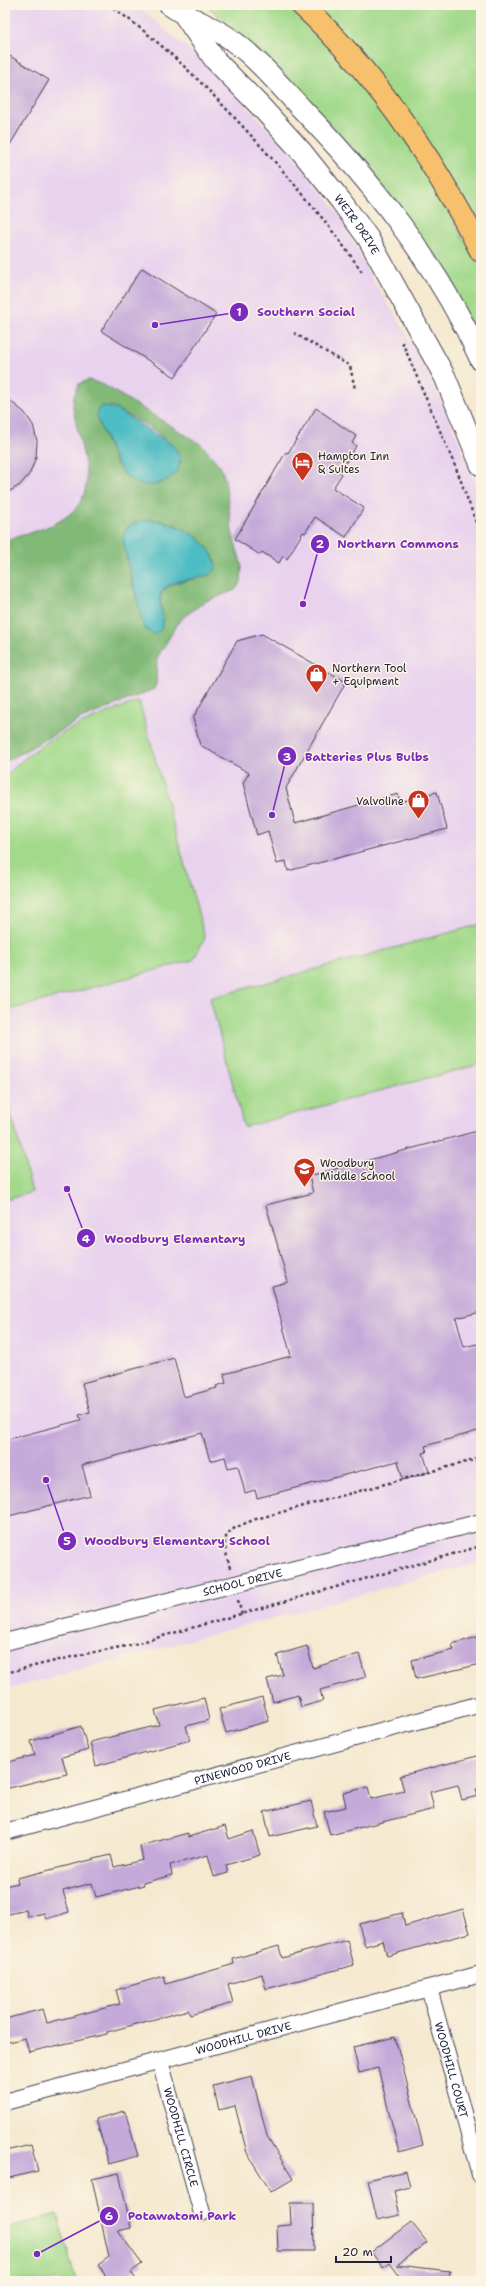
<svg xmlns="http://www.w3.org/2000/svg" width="486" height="2286" viewBox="0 0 486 2286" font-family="'Shantell Sans',sans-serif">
<rect width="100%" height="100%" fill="#fcf5e5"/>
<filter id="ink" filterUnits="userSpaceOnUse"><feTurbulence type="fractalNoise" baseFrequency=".025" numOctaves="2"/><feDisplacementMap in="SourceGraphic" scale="8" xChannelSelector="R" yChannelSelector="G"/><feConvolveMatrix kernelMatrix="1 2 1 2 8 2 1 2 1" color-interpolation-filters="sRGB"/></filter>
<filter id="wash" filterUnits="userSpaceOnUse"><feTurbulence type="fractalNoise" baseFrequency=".012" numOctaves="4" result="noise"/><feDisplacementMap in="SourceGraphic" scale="16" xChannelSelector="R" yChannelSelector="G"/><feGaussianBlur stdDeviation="0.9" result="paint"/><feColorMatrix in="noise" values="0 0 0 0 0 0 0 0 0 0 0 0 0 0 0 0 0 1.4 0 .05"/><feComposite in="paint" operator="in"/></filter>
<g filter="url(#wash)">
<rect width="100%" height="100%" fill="#f5e9d0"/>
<polygon fill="#e8d2ee" points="5,5 136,5 204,62 286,147 345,222 367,270 402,326 435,386 459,441 481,496 481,1562 5,1690"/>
<g fill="#a2d98b" stroke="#627e63">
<polygon points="206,5 290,5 330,45 409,144 473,255 481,271 481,339 386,189 361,158 284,74"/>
<polygon points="314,5 481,5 481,234"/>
<path d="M139,701L205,938L193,960L5,1011V778C40,737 90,719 139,701Z"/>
<polygon points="481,924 481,1064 244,1127 210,998"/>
<polygon points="5,1090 32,1192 5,1200"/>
<polygon points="57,2214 76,2281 5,2281 5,2228"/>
</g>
<path fill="#81b977" stroke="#526e59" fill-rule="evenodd" d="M89,380L104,385L202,445L220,466L225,479L232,532L242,567L241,582L235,590L204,602L180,620L157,658L156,684L154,689L81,719L5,762V540C40,530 91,520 86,473C84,450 76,429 73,406L74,396L79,384ZM111,406C132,418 177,438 180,463L154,484C116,486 111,451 99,422ZM160,520C183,526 209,540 216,564L207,576L179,582L165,588L160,598L163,622L145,629L127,563L125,531L132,524Z"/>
<g fill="#4dbcc3" stroke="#386f7f">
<path d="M103,406L116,409L172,445C181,454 183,465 174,475C136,503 118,470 106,439C102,430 95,419 98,409Z"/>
<path d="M148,520C173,519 215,540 216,569L211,574C197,580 175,578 164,589C151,601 175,626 154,634L145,629L142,620L123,540C122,526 136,521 148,520Z"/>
</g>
<g id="blocks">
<g fill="#c4a9d9">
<polygon points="5,53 49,80 5,153"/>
<polygon points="142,268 216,314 175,377 101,331"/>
<polygon points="5,397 24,412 33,425 37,441 36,457 30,473 20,485 5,494"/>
<polygon points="316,408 356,436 352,443 356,446 340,472 342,474 333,488 364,508 346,537 315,517 305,533 303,532 287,559 283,556 279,563 262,552 260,555 235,539 286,452 288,453"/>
<polygon points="262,634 346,682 286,788 295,823 398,794 400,802 437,792 447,829 288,871 286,861 277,864 268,831 257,835 243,783 249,773 200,745 193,718 237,641"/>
<polygon points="481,1130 481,1312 456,1318 464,1347 481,1343 481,1430 425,1446 427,1452 423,1453 429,1472 403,1480 398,1461 257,1498 255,1490 245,1493 238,1466 228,1468 225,1457 210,1461 202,1433 82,1465 90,1495 5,1517 5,1440 81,1420 79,1415 90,1412 82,1383 174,1358 184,1397 217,1388 216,1386 226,1383 224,1374 291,1356 272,1286 288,1282 266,1205 313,1193 309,1176"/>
<polygon points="481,1636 481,1664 416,1679 412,1660 454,1650 452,1644"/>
<polygon points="307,1646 313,1668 359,1654 366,1677 320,1690 323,1701 301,1707 298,1695 273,1702 267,1679 283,1675 277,1655"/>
<polygon points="262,1697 269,1721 226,1733 219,1709"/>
<polygon points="204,1698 209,1720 186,1726 190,1740 96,1766 90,1742 159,1725 155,1710"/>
<polygon points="81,1726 88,1750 62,1757 67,1774 5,1789 5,1763 35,1755 31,1741"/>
<polygon points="481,1755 481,1788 476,1789 478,1796 462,1800 458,1785 430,1792 434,1809 330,1835 324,1812 346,1807 343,1793 368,1787 371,1799 404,1791 400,1776"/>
<polygon points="311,1801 317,1826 270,1837 264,1812"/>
<polygon points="225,1826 229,1839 253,1831 260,1855 226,1865 228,1873 214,1877 208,1855 170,1865 172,1875 143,1883 144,1885 96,1897 92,1883 63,1891 69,1912 46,1919 44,1913 28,1917 26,1910 5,1915 5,1886 18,1883 17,1878 111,1855 114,1867 143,1860 140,1846 188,1833 188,1837"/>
<polygon points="463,1909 470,1933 387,1956 383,1941 365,1946 359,1924 402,1913 405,1926"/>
<polygon points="347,1940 354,1965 266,1989 262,1974 228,1984 233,2003 190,2015 188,2010 107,2032 107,2034 29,2052 25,2038 5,2043 5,2019 43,2009 47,2023 120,2004 116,1990 164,1976 166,1984 234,1964 233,1959 279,1946 282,1958"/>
<polygon points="395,2037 423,2145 399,2152 378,2068 359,2073 353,2047"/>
<polygon points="252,2076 267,2136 293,2179 271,2192 247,2153 235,2106 219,2110 213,2086"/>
<polygon points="125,2111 138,2156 109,2164 96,2119"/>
<polygon points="31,2145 38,2171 5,2179 5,2151"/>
<polygon points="406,2171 410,2187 394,2191 400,2215 377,2220 368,2180"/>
<polygon points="119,2173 131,2228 118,2231 142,2264 131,2272 137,2281 109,2281 98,2265 109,2257 92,2179"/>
<polygon points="290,2203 313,2203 314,2251 278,2251 277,2226 291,2225"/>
<polygon points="411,2222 427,2242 397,2265 450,2271 449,2281 403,2281 390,2263 383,2268 371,2252"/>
</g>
</g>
</g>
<g filter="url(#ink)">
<use href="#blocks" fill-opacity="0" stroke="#424051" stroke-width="1"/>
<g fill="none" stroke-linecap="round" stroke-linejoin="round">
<defs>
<g id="minor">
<path id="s1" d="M5,1642L481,1522"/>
<path id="s2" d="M5,1832L481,1704"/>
<path id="s3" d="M429,1988L480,2175"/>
<path id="s4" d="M160,2061L202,2213"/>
<path id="s5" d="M5,2102L481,1974"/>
</g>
<g id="tertiary">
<path d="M170,5C190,20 216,27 233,41C258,59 281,87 302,109C374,184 438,265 481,360"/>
<path id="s6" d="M185,16L215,60L261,107L301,151L341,201L368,238L445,377L481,465"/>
</g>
<path id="motorway" d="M302,5C377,75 434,160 481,251"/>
</defs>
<use href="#minor" stroke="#424051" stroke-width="18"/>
<use href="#tertiary" stroke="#424051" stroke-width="23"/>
<use href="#motorway" stroke="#424051" stroke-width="24"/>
<g stroke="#424051" stroke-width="2.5" stroke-dasharray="3 3" stroke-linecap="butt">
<path d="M109,5C160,40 203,83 245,129C287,174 327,221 362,272"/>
<polyline points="294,333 350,366 355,389"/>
<polyline points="402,342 458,473 481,536"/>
<path d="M230,1568C220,1533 223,1532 256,1519L481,1458"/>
<polyline points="238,1600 242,1615"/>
<polyline points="5,1673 84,1654 131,1645 481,1546"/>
</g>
<use href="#minor" stroke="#fff" stroke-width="16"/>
<use href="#tertiary" stroke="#fff" stroke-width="21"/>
<use href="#motorway" stroke="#f7c06c" stroke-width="22"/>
</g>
</g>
<defs>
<symbol id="hotel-pin" viewBox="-11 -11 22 30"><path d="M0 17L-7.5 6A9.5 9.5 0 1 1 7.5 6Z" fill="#c8321e" stroke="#fcf5e5"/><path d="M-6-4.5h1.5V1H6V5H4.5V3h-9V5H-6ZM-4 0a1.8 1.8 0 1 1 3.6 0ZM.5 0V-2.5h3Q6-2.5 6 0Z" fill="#fff"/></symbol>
<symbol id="shop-pin" viewBox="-11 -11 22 30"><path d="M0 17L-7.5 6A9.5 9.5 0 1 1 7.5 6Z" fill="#c8321e" stroke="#fcf5e5"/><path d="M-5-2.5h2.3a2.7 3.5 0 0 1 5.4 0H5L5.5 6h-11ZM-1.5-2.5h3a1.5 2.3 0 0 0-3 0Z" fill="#fff"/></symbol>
<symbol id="school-pin" viewBox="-11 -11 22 30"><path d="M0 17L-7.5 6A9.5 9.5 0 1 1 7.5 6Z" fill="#c8321e" stroke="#fcf5e5"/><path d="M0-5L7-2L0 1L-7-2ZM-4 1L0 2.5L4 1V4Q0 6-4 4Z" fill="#fff"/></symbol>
</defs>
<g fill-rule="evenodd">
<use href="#hotel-pin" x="290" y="450" width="25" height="34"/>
<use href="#shop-pin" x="304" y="662" width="25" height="34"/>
<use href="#shop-pin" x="406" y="788" width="25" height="34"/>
<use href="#school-pin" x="292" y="1156" width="25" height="34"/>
</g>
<g text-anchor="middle" stroke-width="3" stroke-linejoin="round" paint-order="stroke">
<g font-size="11" fill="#22223b" stroke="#fcf5e5">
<text dy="4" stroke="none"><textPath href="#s6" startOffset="271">WEIR DRIVE</textPath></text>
<text dy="4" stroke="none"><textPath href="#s1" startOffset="245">SCHOOL DRIVE</textPath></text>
<text dy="4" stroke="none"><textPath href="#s2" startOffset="246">PINEWOOD DRIVE</textPath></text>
<text dy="4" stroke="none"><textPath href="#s5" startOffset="247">WOODHILL DRIVE</textPath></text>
<text dy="4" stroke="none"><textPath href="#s3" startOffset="85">WOODHILL COURT</textPath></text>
<text dy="4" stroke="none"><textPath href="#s4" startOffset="79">WOODHILL CIRCLE</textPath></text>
</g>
<g font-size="11" fill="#22223b" stroke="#fcf5e5" text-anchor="start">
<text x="318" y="460">Hampton Inn<tspan x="318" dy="13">&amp; Suites</tspan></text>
<text x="332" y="672">Northern Tool<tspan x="332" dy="13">+ Equipment</tspan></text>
<text x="404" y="805" text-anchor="end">Valvoline</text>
<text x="320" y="1167">Woodbury<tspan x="320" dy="13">Middle School</tspan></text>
</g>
</g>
<path fill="none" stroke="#7b2cbf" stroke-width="1.5" d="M155 325L239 312M303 604L320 544M272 815L287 756M67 1189L86 1238M46 1480L67 1541M37 2254L109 2216"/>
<g fill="#7b2cbf" stroke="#fcf5e5" stroke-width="1.5">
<circle cx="155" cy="325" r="4"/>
<circle cx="303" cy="604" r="4"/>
<circle cx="272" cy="815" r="4"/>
<circle cx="67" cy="1189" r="4"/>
<circle cx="46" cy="1480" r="4"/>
<circle cx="37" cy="2254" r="4"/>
<circle cx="239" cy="312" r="10"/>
<circle cx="320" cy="544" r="10"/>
<circle cx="287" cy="756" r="10"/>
<circle cx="86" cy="1238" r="10"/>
<circle cx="67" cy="1541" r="10"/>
<circle cx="109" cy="2216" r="10"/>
</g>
<g font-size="12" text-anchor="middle" font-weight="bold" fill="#fff">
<text x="239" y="316">1</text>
<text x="320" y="548">2</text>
<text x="287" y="761">3</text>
<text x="86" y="1243">4</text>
<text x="67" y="1545">5</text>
<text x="109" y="2220">6</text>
</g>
<g font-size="12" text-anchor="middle" font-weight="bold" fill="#7b2cbf" stroke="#fcf5e5" stroke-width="3" stroke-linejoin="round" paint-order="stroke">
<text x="306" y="316">Southern Social</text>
<text x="398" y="548">Northern Commons</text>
<text x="367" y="761">Batteries Plus Bulbs</text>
<text x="175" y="1243">Woodbury Elementary</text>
<text x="177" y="1545">Woodbury Elementary School</text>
<text x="182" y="2220">Potawatomi Park</text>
</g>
<rect width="486" height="2286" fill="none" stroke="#fcf5e5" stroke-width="20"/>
<path d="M336 2256v6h55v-6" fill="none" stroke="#22223b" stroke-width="2"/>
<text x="342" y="2256" font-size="12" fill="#22223b" stroke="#fcf5e5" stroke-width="3" paint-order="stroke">20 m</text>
</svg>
